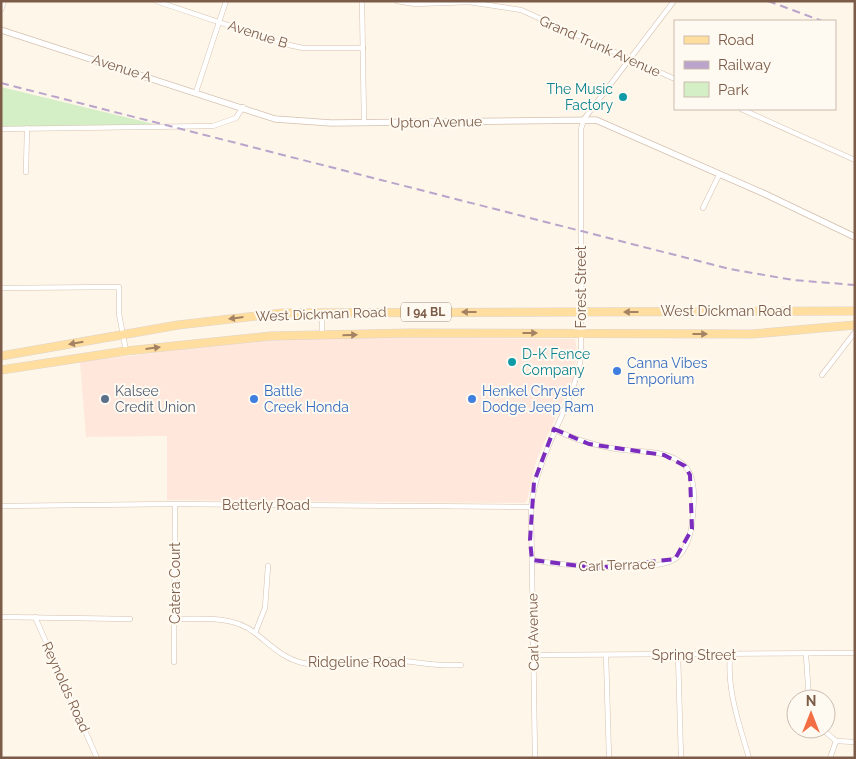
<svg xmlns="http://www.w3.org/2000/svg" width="856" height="759" viewBox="0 0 856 759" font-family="Raleway,sans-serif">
<rect width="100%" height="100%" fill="#fef6e9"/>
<polygon fill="#ffe7dc" points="333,337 575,339 577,352 573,378 536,461 527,501 524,503 167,500 167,436 86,437 80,362 259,340"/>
<polygon fill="#d4eec5" points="1,87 162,126 1,128"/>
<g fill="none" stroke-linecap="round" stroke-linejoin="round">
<defs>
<g id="minor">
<polyline points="156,1 284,44 303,48 363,48"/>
<polyline points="362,1 364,123"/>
<polyline points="397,1 415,4 469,2 521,10 675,79"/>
<polyline points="1,10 4,1"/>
<polyline points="196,92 226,1"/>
<polyline points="741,109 855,160"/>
<polyline points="1,129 213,126 236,118 243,107"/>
<polyline points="26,172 27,128"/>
<polyline points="703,208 719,175"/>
<polyline points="1,288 119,287 119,314 126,351"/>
<polyline points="322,335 322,312"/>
<polyline points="822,375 855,332"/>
<polyline points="1,506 175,504 531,507"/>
<path d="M532,560C559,565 653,574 675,559C689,549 692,529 693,514C694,499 696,478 685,466C668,448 637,453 616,449C594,445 574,440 554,429"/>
<polyline points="1,617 130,619"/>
<polyline points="35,617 97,758"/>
<path d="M174,619C201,619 233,615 255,633C271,645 282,658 303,663C329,669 359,660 386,660C411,660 436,667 461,665"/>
<polyline points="255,633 265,608 268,566"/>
<polyline points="533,655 855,653"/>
<polyline points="606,655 609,758"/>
<polyline points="678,655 681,758"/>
<path d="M730,655C727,691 739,723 749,758"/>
<polyline points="806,655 809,699"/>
<polyline points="174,662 175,504"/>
<polyline points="822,729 836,741 855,742"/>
<path d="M535,758L531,507C538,450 572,410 581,357V129L584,119L674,1"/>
<polyline points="830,758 836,741"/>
</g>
<polyline id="tertiary" points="1,30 275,119 331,123 596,120 765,194 855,237"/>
<g id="primary">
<polyline points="1,356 178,325 283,313 855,311"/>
<polyline points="1,370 126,351 271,336 409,333 752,334 855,325"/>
</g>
</defs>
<use href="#minor" stroke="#d5c0af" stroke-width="5.5"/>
<use href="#tertiary" stroke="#d5c0af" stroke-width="7"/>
<use href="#primary" stroke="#ddd5d0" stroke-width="9"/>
<use href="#minor" stroke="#fff" stroke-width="4.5"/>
<use href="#tertiary" stroke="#fff" stroke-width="5.5"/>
<use href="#primary" stroke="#ffde9f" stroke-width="8"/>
<g stroke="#baa4cb" stroke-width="2" stroke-dasharray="8 5" stroke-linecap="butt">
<polyline points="768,1 822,21"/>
<polyline points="1,83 730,269 793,280 855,285"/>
</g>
</g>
<defs><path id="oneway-solid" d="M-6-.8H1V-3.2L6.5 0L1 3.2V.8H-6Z" transform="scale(1.25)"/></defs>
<g fill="#a38363">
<use href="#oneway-solid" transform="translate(469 312) rotate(-180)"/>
<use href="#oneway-solid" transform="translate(631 312) rotate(180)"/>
<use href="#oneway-solid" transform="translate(236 318) rotate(173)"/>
<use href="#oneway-solid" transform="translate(530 333)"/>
<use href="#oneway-solid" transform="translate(700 334)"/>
<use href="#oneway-solid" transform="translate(350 335) rotate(-1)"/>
<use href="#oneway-solid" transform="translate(76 343) rotate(170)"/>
<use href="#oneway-solid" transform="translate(153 348) rotate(-7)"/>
</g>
<path fill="none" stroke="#7b2cbf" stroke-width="4" stroke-dasharray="10 6" stroke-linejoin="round" d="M554,429L589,444L664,455L685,466L690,475L692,529L675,559L597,568L532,560L530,540L534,482Z"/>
<g fill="#0f9aa8" stroke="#fffaf1" stroke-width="2">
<circle cx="623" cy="97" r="5"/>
<circle cx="512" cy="362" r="5"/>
</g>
<g fill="#3f7fe0" stroke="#fffaf1" stroke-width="2">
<circle cx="617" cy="371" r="5"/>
<circle cx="254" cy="399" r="5"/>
<circle cx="472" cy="399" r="5"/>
</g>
<circle fill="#5c6f8a" stroke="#fffaf1" stroke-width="2" cx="105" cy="399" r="5"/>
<g text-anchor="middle" stroke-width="4" stroke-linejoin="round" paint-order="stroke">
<rect fill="#fffaf1" stroke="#a38b7b" stroke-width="1" x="401" y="302.5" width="50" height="19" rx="4"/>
<g font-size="12" font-weight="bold" fill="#7c5c49">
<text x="426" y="316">I 94 BL</text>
</g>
<g font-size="14" fill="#7c5c49" stroke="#fffaf1">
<text transform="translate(258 34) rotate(18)" y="5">Avenue B</text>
<text transform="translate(600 46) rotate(24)" y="5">Grand Trunk Avenue</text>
<text transform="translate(122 68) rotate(18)" y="5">Avenue A</text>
<text transform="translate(436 122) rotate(-1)" y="5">Upton Avenue</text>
<text transform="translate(581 287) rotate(-90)" y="5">Forest Street</text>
<text x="726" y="316">West Dickman Road</text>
<text transform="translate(321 314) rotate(-2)" y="5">West Dickman Road</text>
<text x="266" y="510">Betterly Road</text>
<text transform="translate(617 565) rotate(-2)" y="5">Carl Terrace</text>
<text transform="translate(175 583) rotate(-90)" y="5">Catera Court</text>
<text transform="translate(533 632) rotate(-91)" y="5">Carl Avenue</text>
<text x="694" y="660">Spring Street</text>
<text x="357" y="667">Ridgeline Road</text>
<text transform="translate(66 687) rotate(66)" y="5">Reynolds Road</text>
</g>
<g font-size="14" fill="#0d838f" stroke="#fffaf1" text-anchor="end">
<text x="613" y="94">The Music<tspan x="613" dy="16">Factory</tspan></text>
<text x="522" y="359" text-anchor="start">D-K Fence<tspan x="522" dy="16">Company</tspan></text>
</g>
<g font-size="14" fill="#366cbe" stroke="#fffaf1" text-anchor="start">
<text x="627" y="368">Canna Vibes<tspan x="627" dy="16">Emporium</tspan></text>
<text x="264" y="396">Battle<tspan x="264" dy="16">Creek Honda</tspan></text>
<text x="482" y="396">Henkel Chrysler<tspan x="482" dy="16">Dodge Jeep Ram</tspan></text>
</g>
<g font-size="14" fill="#4e5e75" stroke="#fffaf1" text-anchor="start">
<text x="115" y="396">Kalsee<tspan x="115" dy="16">Credit Union</tspan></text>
</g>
</g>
<rect width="856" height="759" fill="none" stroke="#7c5c49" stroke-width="5"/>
<rect x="674" y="20" width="162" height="90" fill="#fffaf1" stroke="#cbbbae"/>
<rect x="684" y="36" width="25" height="8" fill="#ffde9f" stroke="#cbbbae"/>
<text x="718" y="45" font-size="15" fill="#7c5c49">Road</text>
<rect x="684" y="61" width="25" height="8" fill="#baa4cb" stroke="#cbbbae"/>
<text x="718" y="70" font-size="15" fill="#7c5c49">Railway</text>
<rect x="684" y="82" width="25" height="15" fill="#d4eec5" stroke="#cbbbae"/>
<text x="718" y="95" font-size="15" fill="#7c5c49">Park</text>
<g transform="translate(811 714)"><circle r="24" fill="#fffaf1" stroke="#cbbbae"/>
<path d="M0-4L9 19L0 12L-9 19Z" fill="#f36f43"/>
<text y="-8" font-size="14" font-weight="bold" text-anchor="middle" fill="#7c5c49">N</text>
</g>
</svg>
